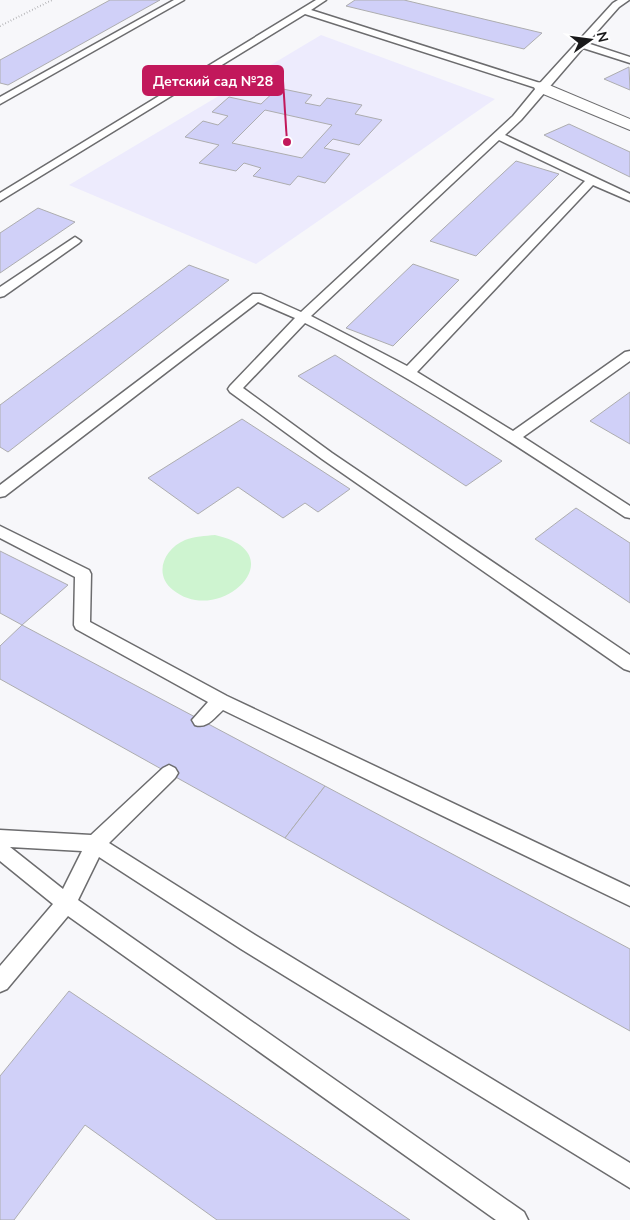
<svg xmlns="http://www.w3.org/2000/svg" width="630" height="1220" viewBox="0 0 630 1220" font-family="'Nunito Sans',sans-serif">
<rect width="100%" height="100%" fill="#f7f7fa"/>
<polygon fill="#edebfd" points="321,35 495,99 256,264 69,185"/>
<path fill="#cef4d0" d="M215,535C297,553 220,628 173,590C153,574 164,549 185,540C195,536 205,536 215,535Z"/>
<g fill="#d0d0f8" stroke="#adadaf" fill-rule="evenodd">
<polygon points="110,0 160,0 8,85 0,83 0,60"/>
<polygon points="355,0 404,0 542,33 524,49 346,6"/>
<polygon points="629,67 630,90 604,79"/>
<path d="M278,88L312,95L305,103L320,106L327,98L362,105L355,114L382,120L359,145L333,139L324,148L350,154L325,183L298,176L290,185L253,176L261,168L244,163L236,171L199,163L219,145L185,137L203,121L218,125L228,116L212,112L229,97L261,104ZM265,110L332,125L302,158L232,143Z"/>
<polygon points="569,124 630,152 630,177 544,135"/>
<polygon points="516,161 559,174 476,256 430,241"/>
<polygon points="38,208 75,222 0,273 0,233"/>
<polygon points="413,264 459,280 393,346 346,328"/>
<polygon points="189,265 229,280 8,452 0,447 0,405"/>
<polygon points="335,355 502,461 466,486 298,376"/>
<polygon points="630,392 630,444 590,421"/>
<polygon points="242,419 350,489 318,512 305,503 283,518 238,487 198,514 148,478"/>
<polygon points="576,508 630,543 630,603 535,539"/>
<polygon points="0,551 68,585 22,625 0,613"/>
<polygon points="22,625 325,786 285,838 0,679 0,646"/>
<polygon points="325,786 630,949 630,1031 285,838"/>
<polygon points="69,991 410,1220 217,1220 85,1125 14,1220 0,1220 0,1076"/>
</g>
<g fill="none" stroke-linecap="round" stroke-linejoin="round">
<defs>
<g id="service">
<polygon points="174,0 184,0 0,104 0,97"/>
<path d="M316,0H326L311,10L540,83L613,3L618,0H629L619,7L587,43L630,57V63L583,48L521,120L505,135L630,194V201L593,185L417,372L513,431L625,352L630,351V361L523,437L630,506V518L625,517C520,448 417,379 305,323L243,388L332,453L630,655V671L624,669L322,459L230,392L228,389L230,386L295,318L258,302L5,496L0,497V485L253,294H261L301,312L513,116L536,88L305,14L0,201V193ZM499,140L585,181L407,366L311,316Z"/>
<polygon points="75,237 81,241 79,243 4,296 0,297 0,287"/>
<path d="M0,526L89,570L91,574L90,622L227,696L630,887V906L223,710C214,718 207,729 195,725L192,720L208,702L76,629L74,625L75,577L0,538Z"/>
<path d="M169,765L175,768L178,773L175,778L109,843L255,935L630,1163V1188L241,949L99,857L78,900L524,1212L528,1220H496L68,916L7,989L0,992V966L53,904L0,861V830L91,835L163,768ZM10,847L82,851L63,889Z"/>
</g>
<polygon id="minor" points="542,82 630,119 630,130 536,91 534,87 536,83"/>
</defs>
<use href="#service" stroke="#6c6c6e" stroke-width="3"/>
<use href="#minor" stroke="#6c6c6e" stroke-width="2"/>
<polyline stroke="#8b8b8d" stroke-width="2" stroke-dasharray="0.5 2.5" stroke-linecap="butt" points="0,26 52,0"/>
<use href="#service" fill="#fff" fill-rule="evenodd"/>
<use href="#minor" fill="#fff" fill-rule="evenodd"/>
</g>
<path fill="none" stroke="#c2185b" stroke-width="2" d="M287 142L283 81"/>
<circle fill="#c2185b" stroke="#fff" stroke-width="2" cx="287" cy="142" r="5"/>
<rect fill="#c2185b" stroke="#c2185b" stroke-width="2" x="143" y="66" width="140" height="29" rx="5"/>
<g font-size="14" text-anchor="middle" font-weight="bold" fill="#fff">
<text x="213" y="86">Детский сад №28</text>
</g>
<g transform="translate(590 40) rotate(76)" stroke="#ffffff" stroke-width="4" paint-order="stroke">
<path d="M0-4L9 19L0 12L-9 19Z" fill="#19191a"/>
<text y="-8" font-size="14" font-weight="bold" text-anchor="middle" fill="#19191a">N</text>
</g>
</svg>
